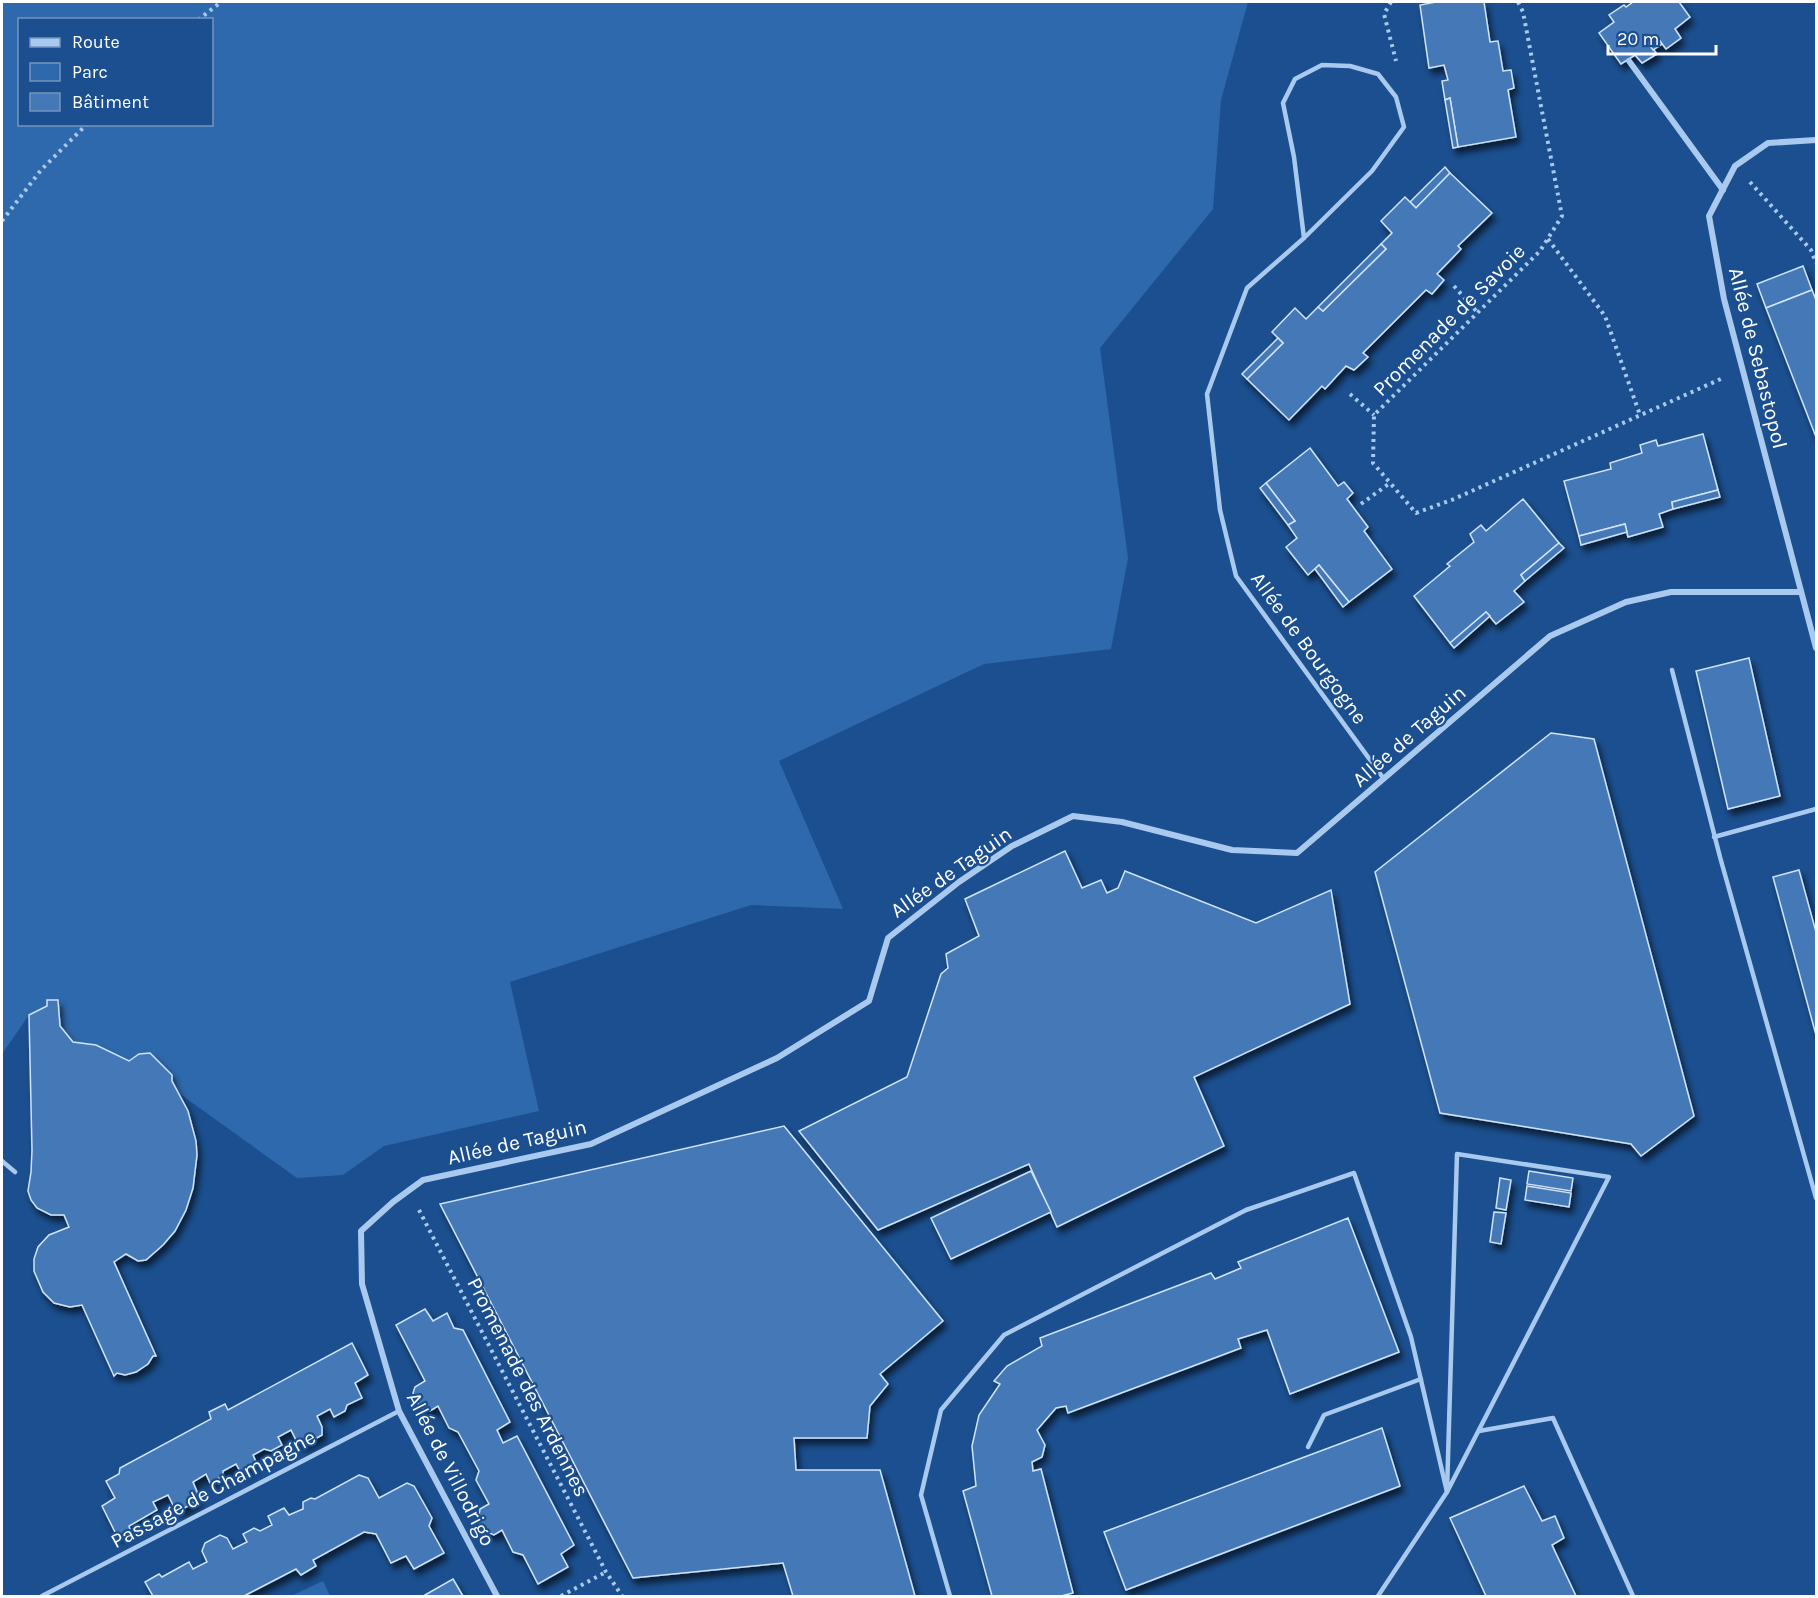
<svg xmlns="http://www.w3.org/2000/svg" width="1818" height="1598" viewBox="0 0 1818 1598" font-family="Karla,sans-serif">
<defs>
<filter id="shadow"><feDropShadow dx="3.5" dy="6" stdDeviation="3" flood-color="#0009"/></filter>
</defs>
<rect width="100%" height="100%" fill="#1b4f8f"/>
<g fill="#2e69ad" fill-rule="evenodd">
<path d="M2,2H1248L1221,100L1213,209L1100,348L1128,558L1111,649L984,664L779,761L843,909L751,905L510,982L539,1111L384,1146L343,1175L297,1178L180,1094L172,1081V1075L150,1053L129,1061L96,1045L73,1042L60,1026L58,1000H47V1006L29,1015L2,1054ZM20,20H212V124H20Z"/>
<polygon points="323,1581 330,1596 291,1596"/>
</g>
<g fill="#4478b7" stroke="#cfe3fa" stroke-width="1.5" filter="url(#shadow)">
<polygon points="1436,2 1484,2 1490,42 1498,41 1503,71 1511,70 1514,88 1508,90 1516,137 1458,147 1450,98 1445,100 1442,81 1448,80 1444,65 1429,68 1420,5"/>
<polygon points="1633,2 1679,2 1690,17 1675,29 1681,38 1666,49 1657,37 1648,43 1657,54 1642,63 1635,55 1621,64 1599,33 1614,22 1609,15 1624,5 1626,7"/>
<polygon points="1657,37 1662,44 1653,50 1648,43"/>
<polygon points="1450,98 1458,147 1453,148 1445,100"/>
<polygon points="1445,167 1450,173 1416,208 1410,202"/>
<polygon points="1450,173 1492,213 1458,246 1461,249 1437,274 1444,280 1432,294 1426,290 1363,353 1368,357 1354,370 1346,366 1325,389 1322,386 1289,420 1247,379 1283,343 1272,332 1295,308 1306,319 1318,307 1323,311 1386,249 1381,244 1392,233 1381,221 1405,197 1416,208"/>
<polygon points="1381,244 1386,249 1323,311 1318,307"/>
<polygon points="1803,266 1812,290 1766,308 1757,284"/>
<polygon points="1812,290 1816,300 1816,437 1766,308"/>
<polygon points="1278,338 1283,343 1247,379 1242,374"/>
<polygon points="1703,434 1718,490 1672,502 1673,509 1659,514 1663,527 1628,537 1625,524 1579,536 1564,481 1611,469 1610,463 1642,453 1640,445 1656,440 1658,446"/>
<polygon points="1310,448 1338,486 1344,482 1353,493 1347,499 1368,527 1364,531 1392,569 1349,602 1319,565 1308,575 1286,547 1297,538 1288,525 1295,521 1266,483"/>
<polygon points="1266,483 1295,521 1288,525 1260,488"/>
<polygon points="1718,490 1720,497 1673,509 1672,502"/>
<polygon points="1523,499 1559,543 1521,575 1525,581 1514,591 1524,602 1496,624 1486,612 1450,643 1414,596 1450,566 1447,564 1474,542 1470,534 1481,525 1486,531"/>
<polygon points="1625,524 1627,532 1581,545 1579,536"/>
<polygon points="1559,543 1564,548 1525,581 1521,575"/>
<polygon points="1319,565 1349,602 1343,607 1315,569"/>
<polygon points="1486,612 1490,616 1454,648 1450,643"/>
<polygon points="1749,658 1780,796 1728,809 1696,671"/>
<polygon points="1551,733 1594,739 1694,1116 1641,1156 1631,1144 1440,1113 1375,872"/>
<polygon points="1065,851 1082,888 1101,880 1107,893 1118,888 1125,871 1256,923 1331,890 1350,1004 1194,1077 1224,1146 1057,1227 1029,1164 878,1230 799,1131 907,1077 941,974 948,968 946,954 979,936 965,899"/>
<polygon points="1799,870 1816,932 1816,1035 1773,877"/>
<polygon points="47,1000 58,1000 60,1026 73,1042 96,1045 129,1061 139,1054 150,1053 172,1075 172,1081 188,1111 196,1141 197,1155 193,1188 186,1210 175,1231 163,1245 146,1260 138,1261 126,1254 114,1262 156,1356 153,1356 148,1364 136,1372 125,1375 117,1373 114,1376 82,1305 70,1307 54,1303 43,1292 34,1271 34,1259 38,1247 49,1235 69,1227 64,1215 51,1215 37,1208 31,1200 28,1191 31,1172 32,1150 29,1015 47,1006"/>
<polygon points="784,1126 943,1321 880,1374 888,1384 870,1406 867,1438 794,1438 796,1470 880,1470 915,1596 793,1596 783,1563 633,1578 440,1204"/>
<polygon points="1031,1171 1051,1212 951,1259 931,1218"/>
<polygon points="1529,1171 1573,1178 1571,1191 1527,1184"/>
<polygon points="1500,1178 1511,1180 1506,1210 1496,1208"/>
<polygon points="1527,1186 1571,1193 1569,1207 1525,1200"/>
<polygon points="1494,1212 1506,1213 1501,1244 1490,1242"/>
<polygon points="1348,1218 1399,1352 1290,1394 1267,1330 1238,1339 1241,1348 1068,1413 1066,1406 1056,1408 1037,1430 1045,1445 1042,1457 1032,1462 1033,1471 1041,1469 1073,1593 1061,1596 992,1596 963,1491 976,1486 972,1446 979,1415 1000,1384 994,1381 1007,1366 1042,1346 1040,1338 1211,1273 1215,1279 1241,1268 1238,1262"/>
<polygon points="425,1309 433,1321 447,1313 454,1328 463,1330 510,1422 497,1430 503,1443 517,1436 574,1545 561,1554 568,1567 538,1584 523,1555 513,1552 502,1530 494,1535 485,1531 478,1520 480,1509 489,1504 476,1480 479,1471 458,1432 449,1428 438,1406 430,1411 420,1408 413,1393 415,1387 425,1381 396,1325"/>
<polygon points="352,1343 368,1375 355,1383 362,1398 347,1405 345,1411 334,1417 330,1409 317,1416 322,1427 322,1435 306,1444 297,1442 291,1430 278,1437 282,1445 271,1451 264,1449 253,1455 257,1464 241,1473 236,1464 223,1471 223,1476 210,1483 206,1474 193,1482 198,1494 197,1501 181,1510 174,1507 168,1495 153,1502 157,1510 129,1526 130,1530 117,1536 102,1506 115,1498 106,1481 119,1474 120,1468 211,1419 209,1412 225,1404 228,1410"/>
<polygon points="1382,1428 1400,1486 1126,1590 1104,1532"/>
<polygon points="359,1475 368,1478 379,1498 407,1483 414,1486 432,1518 429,1526 444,1553 414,1569 406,1556 391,1563 376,1534 364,1532 313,1560 316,1566 301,1575 296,1569 244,1596 153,1596 145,1582 159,1574 162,1577 189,1562 193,1569 207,1562 202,1551 205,1543 220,1535 227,1538 233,1549 247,1542 243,1534 254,1528 260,1531 272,1525 268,1516 284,1508 289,1515 303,1509 303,1502 311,1498 315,1499"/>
<polygon points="1524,1486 1542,1521 1555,1516 1564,1538 1552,1545 1576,1596 1486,1596 1450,1518"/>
<polygon points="453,1579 463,1596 426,1596 425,1595"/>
</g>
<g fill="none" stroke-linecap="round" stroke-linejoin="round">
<g stroke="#a9c9ee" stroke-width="4" stroke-dasharray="3 4.5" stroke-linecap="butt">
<polyline points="1391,2 1384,14 1396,61"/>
<polyline points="1518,2 1523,12 1562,216 1540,251 1374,415 1373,463 1416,513 1454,499 1723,378"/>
<polyline points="198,20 221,2"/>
<polyline points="1750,182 1811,250 1816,263"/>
<polyline points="2,221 41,170 87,124"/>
<polyline points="1548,239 1605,316 1640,415"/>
<polyline points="1454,286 1478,313"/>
<polyline points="1350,394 1374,415"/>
<polyline points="1361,504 1390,483"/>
<polyline points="419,1210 606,1572 622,1596"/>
<polyline points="561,1596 606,1572"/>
</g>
<g stroke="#a9c9ee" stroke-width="4.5">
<polyline points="1304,238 1294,157 1283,103 1295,79 1322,65 1350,66 1378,74 1396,97 1404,127 1372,171 1304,238 1247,288 1207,394 1220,510 1236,576 1384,779"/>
<polyline points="1672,670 1720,857 1816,1198"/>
<polyline points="1714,837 1816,809"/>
<polygon points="1457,1154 1609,1177 1447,1492"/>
<polyline points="2,1161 15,1172"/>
<polyline points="1479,1431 1553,1418 1633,1596"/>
<polyline points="1308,1447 1324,1415 1421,1379"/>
<polyline points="42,1596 399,1411"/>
<polyline points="950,1596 921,1495 941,1410 1004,1335 1246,1210 1354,1173 1411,1337 1447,1492 1378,1596"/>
</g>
<g stroke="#a9c9ee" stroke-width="6">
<polyline points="1629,61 1723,190"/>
<polyline points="1816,140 1768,143 1735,166 1709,216 1724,299 1816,648"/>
<polyline points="497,1596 399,1411 362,1284 361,1231 393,1202 423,1180 591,1144 777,1058 869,1001 888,938 959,882 1012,846 1073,816 1122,822 1232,850 1297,853 1550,636 1626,602 1671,592 1801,592"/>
</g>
</g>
<g text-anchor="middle" stroke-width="4.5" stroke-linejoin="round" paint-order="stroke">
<g font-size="21" fill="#fff" stroke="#1b4f8f">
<text transform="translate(1449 320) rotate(-45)" y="7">Promenade de Savoie</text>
<text transform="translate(1758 358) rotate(76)" y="7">Allée de Sebastopol</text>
<text transform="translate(1309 648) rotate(54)" y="7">Allée de Bourgogne</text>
<text transform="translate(1409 736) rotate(-41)" y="7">Allée de Taguin</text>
<text transform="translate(951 872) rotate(-35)" y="7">Allée de Taguin</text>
<text transform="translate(517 1142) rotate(-13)" y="7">Allée de Taguin</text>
<text transform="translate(528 1387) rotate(63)" y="7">Promenade des Ardennes</text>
<text transform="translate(451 1469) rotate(63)" y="7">Allée de Villodrigo</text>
<text transform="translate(213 1489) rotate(-28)" y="7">Passage de Champagne</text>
</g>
</g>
<rect width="1818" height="1598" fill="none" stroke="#ffffff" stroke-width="6"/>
<rect x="18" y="18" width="195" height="108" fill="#1b4f8f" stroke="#7695bc" stroke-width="1.5"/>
<rect x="30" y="38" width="30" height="9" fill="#a9c9ee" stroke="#7695bc" stroke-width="1.5"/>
<text x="72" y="48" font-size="18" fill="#ffffff">Route</text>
<rect x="30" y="63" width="30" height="18" fill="#2e69ad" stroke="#7695bc" stroke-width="1.5"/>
<text x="72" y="78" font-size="18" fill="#ffffff">Parc</text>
<rect x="30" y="93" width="30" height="18" fill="#4478b7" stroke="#7695bc" stroke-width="1.5"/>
<text x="72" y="108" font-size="18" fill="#ffffff">Bâtiment</text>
<path d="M1608 45v9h108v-9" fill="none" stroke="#ffffff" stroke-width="3"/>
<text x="1617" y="45" font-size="18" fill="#ffffff" stroke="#1b4f8f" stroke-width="4.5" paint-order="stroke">20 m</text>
</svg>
